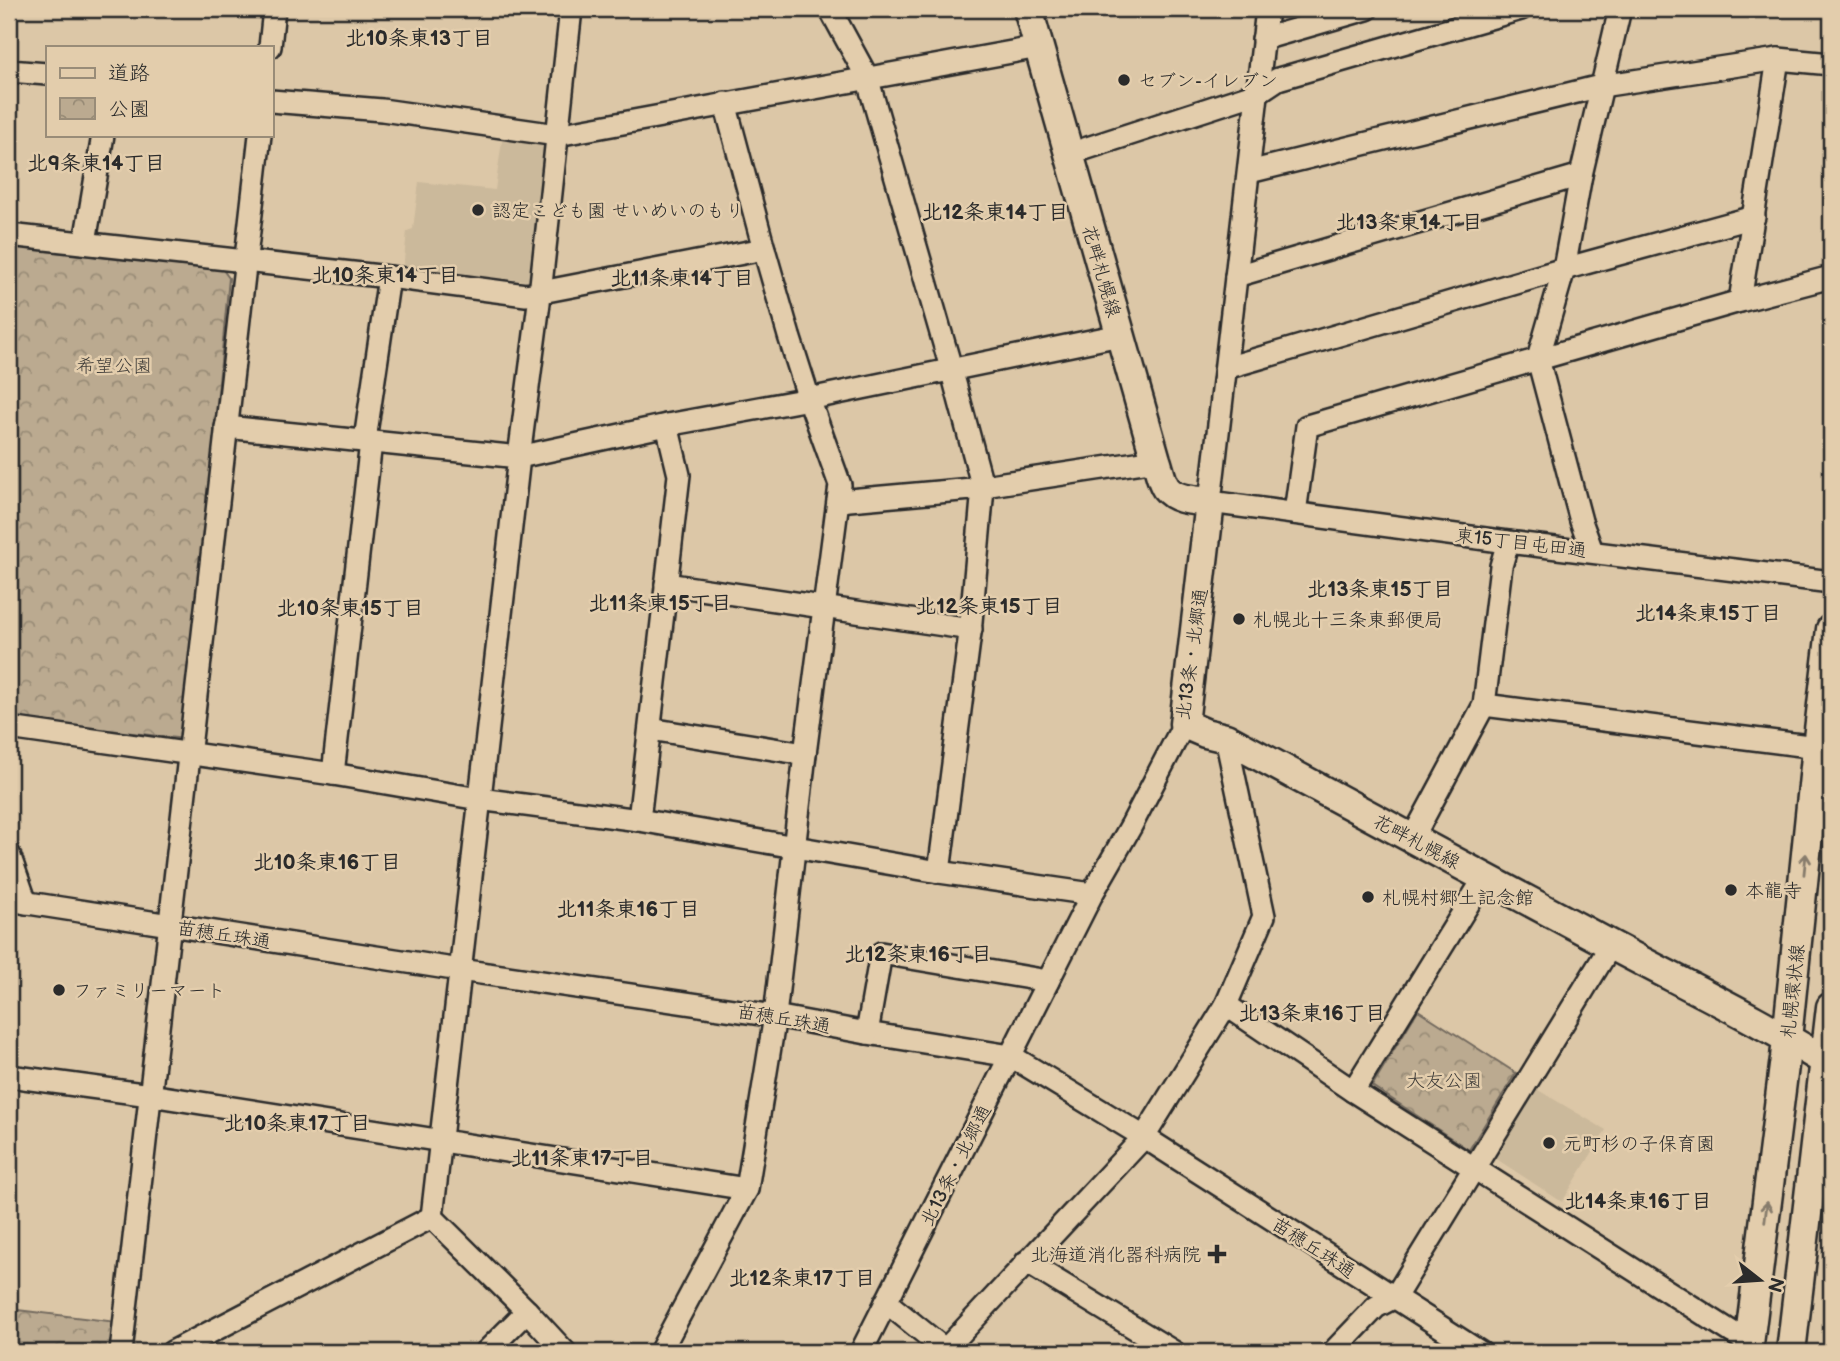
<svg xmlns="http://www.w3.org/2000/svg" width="1840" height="1361" viewBox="0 0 1840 1361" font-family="'Balsamiq Sans','Klee One',sans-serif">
<defs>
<pattern id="park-crowns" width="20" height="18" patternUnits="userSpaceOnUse" patternTransform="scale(1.75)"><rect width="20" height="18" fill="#bbaa90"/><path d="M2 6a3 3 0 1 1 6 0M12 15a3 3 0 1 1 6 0" fill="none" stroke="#988b76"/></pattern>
</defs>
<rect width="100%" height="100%" fill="#dcc7a7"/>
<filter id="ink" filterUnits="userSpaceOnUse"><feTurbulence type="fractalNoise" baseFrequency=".0143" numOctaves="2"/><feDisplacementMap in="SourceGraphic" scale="14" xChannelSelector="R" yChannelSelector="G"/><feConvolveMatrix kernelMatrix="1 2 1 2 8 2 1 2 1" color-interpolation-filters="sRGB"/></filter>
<g filter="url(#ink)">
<g fill="#cbb99b">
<polygon points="502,141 545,145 547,151 533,275 530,281 403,270 407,231 413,229 419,182 495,190"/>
<polygon points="1533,1087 1606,1130 1562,1202 1492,1156"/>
</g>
<g fill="url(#park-crowns)" stroke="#736a5e" stroke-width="2">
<polygon points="9,247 223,270 229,278 185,739 9,719"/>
<polygon points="1418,1010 1516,1073 1469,1150 1372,1086"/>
<polygon points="9,1309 117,1322 113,1352 9,1352"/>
</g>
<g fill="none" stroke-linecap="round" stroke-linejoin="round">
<defs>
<g id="minor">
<polyline points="830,9 867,77 949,361 983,488 970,633 939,872"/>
<polyline points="1267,9 1210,502 1508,542 1831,582"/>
<polyline points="1263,39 1367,9"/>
<polyline points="270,47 274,9"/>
<polyline points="9,71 47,74"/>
<polyline points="271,101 382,110 557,135 1039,47"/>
<polyline points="1069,154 1257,93 1278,79 1521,9"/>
<polyline points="1249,172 1601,86 1778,59 1831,64"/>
<polyline points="9,235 389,277 526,295 764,249"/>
<polyline points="85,242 103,135"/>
<polyline points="1236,276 1581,175"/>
<polyline points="1740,301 1778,59"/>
<polyline points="1226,368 1564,269 1754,217"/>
<polyline points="226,427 519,457 667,425 809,399 1120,335"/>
<polyline points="838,501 983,488 990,485 1156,460"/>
<polyline points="1295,513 1307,426 1740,301 1831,277"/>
<polyline points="1592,551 1581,521 1538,359 1564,269 1581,175 1620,9"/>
<polyline points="666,584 971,629"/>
<polyline points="1484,705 1817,747"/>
<polyline points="9,728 333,774 479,799 639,820 939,872 1092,894"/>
<polyline points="650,729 805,754"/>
<polyline points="333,774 371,442 366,433 389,277"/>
<polyline points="639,820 679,475 667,425"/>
<polyline points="1412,839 1484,705 1501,566 1508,542"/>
<polyline points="9,854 26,903"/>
<polyline points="9,900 460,970 775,1016 867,1033 1011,1056 1144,1137 1480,1352"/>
<polyline points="1226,1005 1353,1091 1749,1343"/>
<polyline points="867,1033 881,953 1048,981"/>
<polyline points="9,1076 150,1095 747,1189"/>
<polyline points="1353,1091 1485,877"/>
<polyline points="432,1217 519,457 539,303 571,9"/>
<polyline points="432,1217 527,1311 565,1352"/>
<polyline points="1026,1262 1174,1352"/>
<polyline points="886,1302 948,1352"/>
<polyline points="945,1350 1144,1137 1226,1005 1264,916 1226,738"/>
<polyline points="121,1352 260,135"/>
<polyline points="172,1352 432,1217"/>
<polyline points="486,1352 527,1311"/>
<polyline points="660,1352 747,1189 775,1016 805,754 840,485 809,399 789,336 764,249 725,103"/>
<polyline points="861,1352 1092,894 1131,826 1184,724"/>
<polyline points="1333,1352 1376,1307 1395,1297 1611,945"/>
</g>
<g id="major">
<path d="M1028,9L1156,460C1159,468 1161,481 1166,488C1176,501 1196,500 1210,502L1184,724L1205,733L1226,738C1354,808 1484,877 1613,946C1686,985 1762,1021 1831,1065"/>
<polyline points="1748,1352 1785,1058 1817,747 1831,629"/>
<polyline points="1791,1352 1831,1007"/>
</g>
</defs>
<use href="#minor" stroke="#2b2b2b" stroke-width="26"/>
<use href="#major" stroke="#2b2b2b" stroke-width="33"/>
<use href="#minor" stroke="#e3cdac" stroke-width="21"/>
<use href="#major" stroke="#e3cdac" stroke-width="28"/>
</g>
<defs><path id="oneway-shaft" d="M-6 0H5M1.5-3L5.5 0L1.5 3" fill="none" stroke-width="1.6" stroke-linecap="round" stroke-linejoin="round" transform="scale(1.75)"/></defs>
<g stroke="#877c6c">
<use href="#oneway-shaft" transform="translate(1805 864) rotate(-84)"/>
<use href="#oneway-shaft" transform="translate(1766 1212) rotate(-83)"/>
</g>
</g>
<g fill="#2b2b2b" stroke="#e3cdac" stroke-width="2.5">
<circle cx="1124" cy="80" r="7"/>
<circle cx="478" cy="210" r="7"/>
<circle cx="1239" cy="619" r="7"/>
<circle cx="1731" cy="890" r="7"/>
<circle cx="1368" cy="897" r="7"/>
<circle cx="59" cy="990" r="7"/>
<circle cx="1549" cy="1143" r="7"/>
<path d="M1213.5 1243.5h7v7h7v7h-7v7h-7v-7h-7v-7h7z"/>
</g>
<g text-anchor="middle" stroke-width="5" stroke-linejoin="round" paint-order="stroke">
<g font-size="19" fill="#2b2b2b" stroke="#e3cdac" text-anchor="start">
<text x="1138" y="87">セブン-イレブン</text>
<text x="492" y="217">認定こども園 せいめいのもり</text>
<text x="1253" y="626">札幌北十三条東郵便局</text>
<text x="1745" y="897">本龍寺</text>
<text x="1382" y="904">札幌村郷土記念館</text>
<text x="73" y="997">ファミリーマート</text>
<text x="1563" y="1150">元町杉の子保育園</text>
<text x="1201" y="1261" text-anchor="end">北海道消化器科病院</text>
</g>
<g font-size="19" fill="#2b2b2b" stroke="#e3cdac">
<text transform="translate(1102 271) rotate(74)" y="7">花畔札幌線</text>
<text transform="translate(1521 542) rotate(7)" y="7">東15丁目屯田通</text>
<text transform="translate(1191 654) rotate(-82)" y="7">北13条・北郷通</text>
<text transform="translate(1417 841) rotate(28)" y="7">花畔札幌線</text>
<text transform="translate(224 934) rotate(9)" y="7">苗穂丘珠通</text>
<text transform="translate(1792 991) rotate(-84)" y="7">札幌環状線</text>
<text transform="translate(784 1018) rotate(10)" y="7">苗穂丘珠通</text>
<text transform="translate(955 1165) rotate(-63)" y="7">北13条・北郷通</text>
<text transform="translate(1314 1247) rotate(33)" y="7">苗穂丘珠通</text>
</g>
<g font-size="19" fill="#413e3a" stroke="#e3cdac">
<text x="114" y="372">希望公園</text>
<text x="1444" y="1087">大友公園</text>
</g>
<g font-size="21" font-weight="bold" fill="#2b2b2b" stroke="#e3cdac">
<text x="419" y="45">北10条東13丁目</text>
<text x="96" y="170">北9条東14丁目</text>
<text x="995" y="219">北12条東14丁目</text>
<text x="1409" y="229">北13条東14丁目</text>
<text x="385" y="282">北10条東14丁目</text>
<text x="682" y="285">北11条東14丁目</text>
<text x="1380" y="596">北13条東15丁目</text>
<text x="660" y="610">北11条東15丁目</text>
<text x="989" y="613">北12条東15丁目</text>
<text x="350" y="615">北10条東15丁目</text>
<text x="1708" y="620">北14条東15丁目</text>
<text x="327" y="869">北10条東16丁目</text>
<text x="628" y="916">北11条東16丁目</text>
<text x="918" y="961">北12条東16丁目</text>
<text x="1312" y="1020">北13条東16丁目</text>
<text x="297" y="1130">北10条東17丁目</text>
<text x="582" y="1165">北11条東17丁目</text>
<text x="1638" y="1208">北14条東16丁目</text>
<text x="802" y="1285">北12条東17丁目</text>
</g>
</g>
<rect width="1840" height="1361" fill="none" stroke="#e3cdac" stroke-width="35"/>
<rect x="18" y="18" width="1805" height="1326" fill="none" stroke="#2b2b2b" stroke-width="2.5" filter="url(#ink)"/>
<rect x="46" y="46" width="228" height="91" fill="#e3cdac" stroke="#998c78" stroke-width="2"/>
<rect x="60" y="68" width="35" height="10" fill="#e3cdac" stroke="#998c78" stroke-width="2"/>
<text x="108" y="80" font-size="21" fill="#2b2b2b">道路</text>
<rect x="60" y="98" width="35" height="21" fill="url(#park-crowns)" stroke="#998c78" stroke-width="2"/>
<text x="108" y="116" font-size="21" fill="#2b2b2b">公園</text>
<g transform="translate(1760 1280) rotate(107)" stroke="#e3cdac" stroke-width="5" paint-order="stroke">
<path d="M0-5L12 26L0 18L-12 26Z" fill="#2b2b2b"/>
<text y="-10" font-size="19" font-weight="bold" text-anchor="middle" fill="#2b2b2b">N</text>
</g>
</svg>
